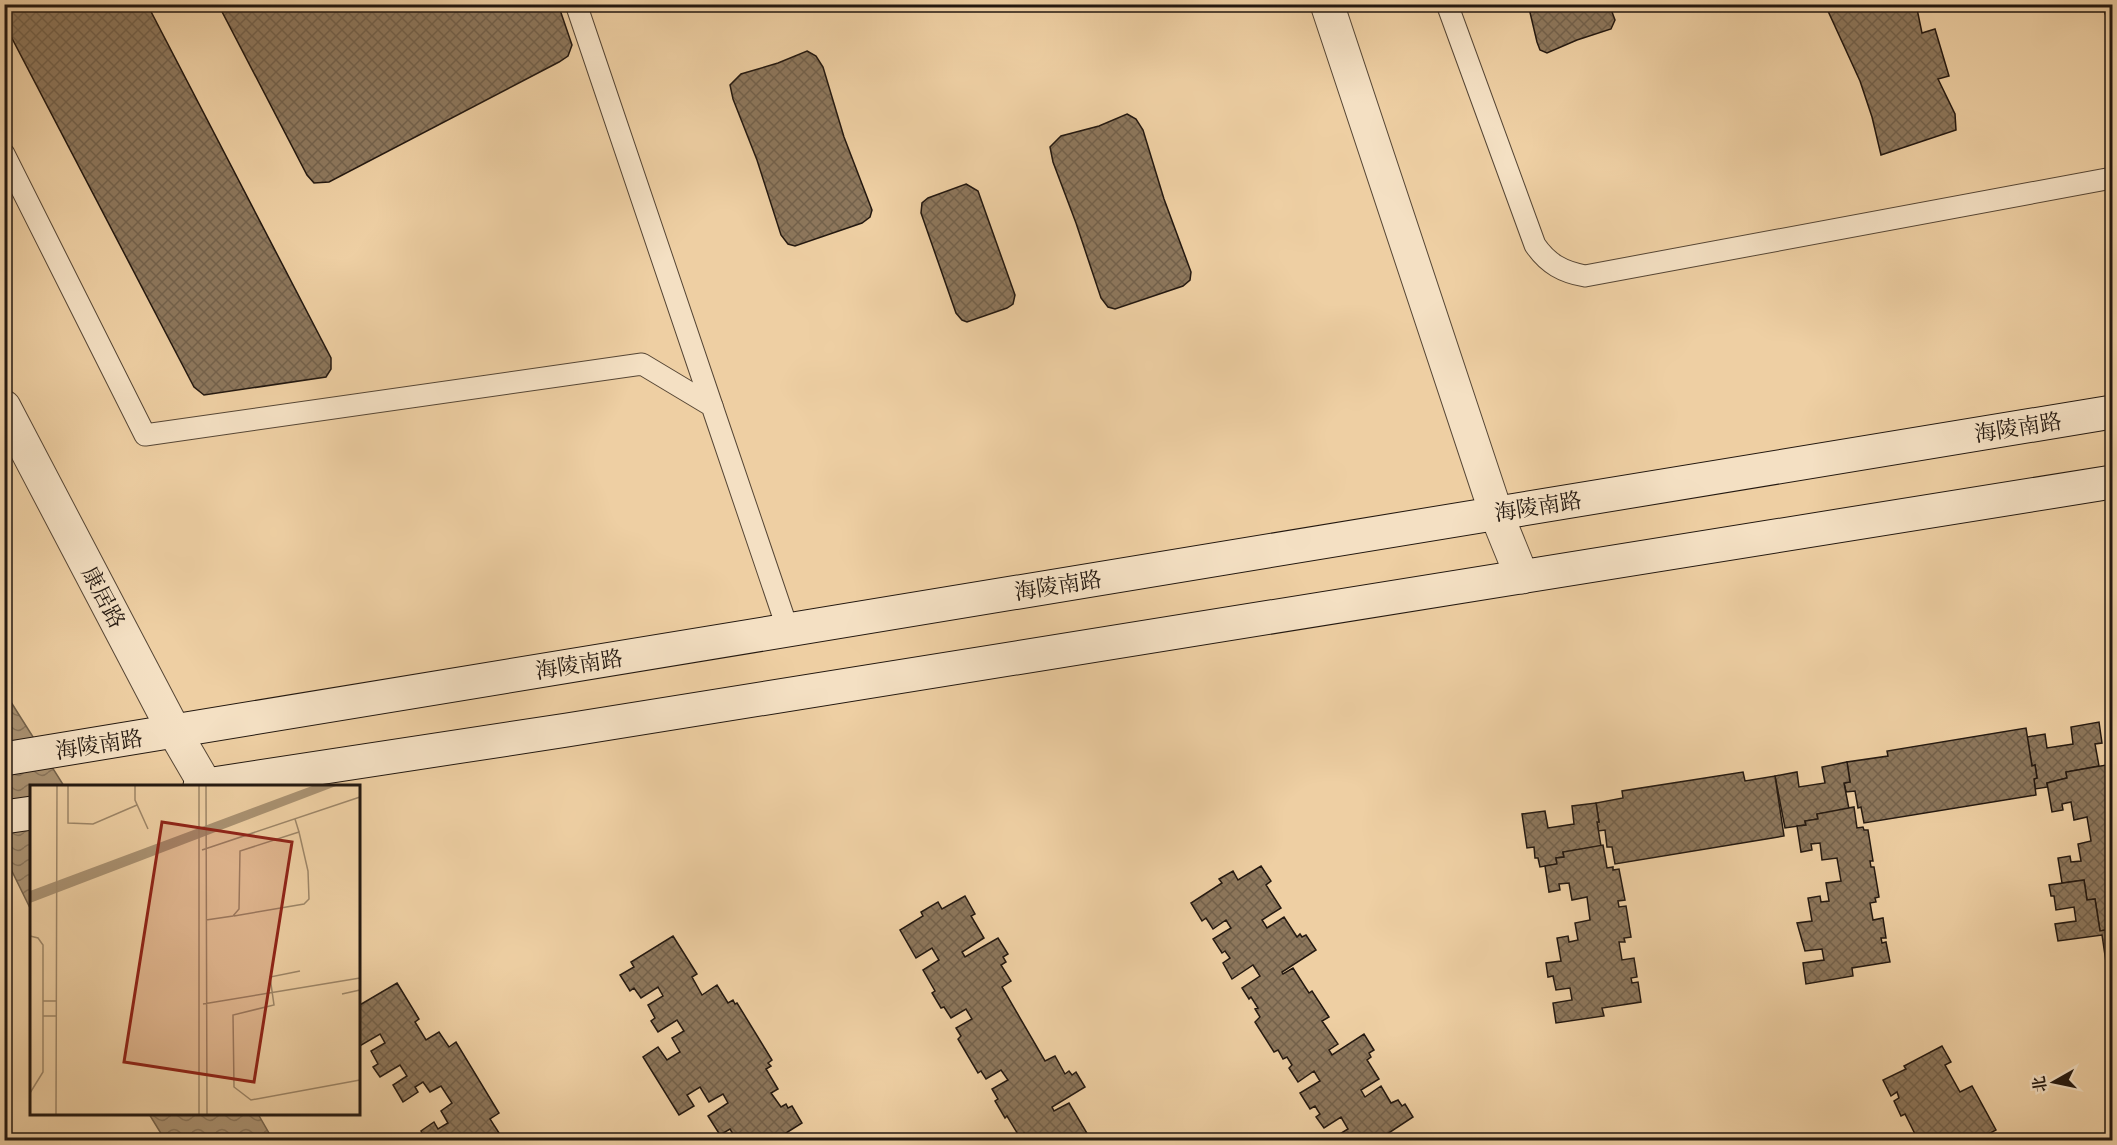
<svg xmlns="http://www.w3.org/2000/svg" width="2117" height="1145" viewBox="0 0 2117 1145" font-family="'IM FELL DW Pica','Noto Serif SC',serif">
<defs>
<pattern id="water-waves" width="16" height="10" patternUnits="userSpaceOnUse" patternTransform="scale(1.5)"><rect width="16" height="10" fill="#a99171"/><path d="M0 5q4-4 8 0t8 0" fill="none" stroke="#89755b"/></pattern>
<pattern id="building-cross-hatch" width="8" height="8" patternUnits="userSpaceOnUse" patternTransform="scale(1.5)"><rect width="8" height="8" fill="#8d775c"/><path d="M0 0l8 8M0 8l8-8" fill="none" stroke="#73614b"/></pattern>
</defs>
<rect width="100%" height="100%" fill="#eecfa3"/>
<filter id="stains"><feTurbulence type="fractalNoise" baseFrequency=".00333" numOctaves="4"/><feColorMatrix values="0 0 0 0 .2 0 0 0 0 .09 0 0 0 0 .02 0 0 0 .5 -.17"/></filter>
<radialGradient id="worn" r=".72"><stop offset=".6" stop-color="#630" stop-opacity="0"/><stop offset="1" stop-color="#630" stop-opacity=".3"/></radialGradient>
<g fill="url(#water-waves)" stroke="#73614a" stroke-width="1.5">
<polygon points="4,691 64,786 32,786 31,910 5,857"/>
<polygon points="149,1114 258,1114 273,1140 165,1140"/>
</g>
<g fill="url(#building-cross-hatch)" stroke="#231810" stroke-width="1.5">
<polygon points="4,4 147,4 331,358 331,369 326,377 204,395 194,387 4,23"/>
<polygon points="218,4 558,4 572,45 568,56 559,62 329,182 314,183 307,175"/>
<polygon points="702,4 731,4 712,11"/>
<polygon points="1528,4 1609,4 1615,20 1611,29 1577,40 1547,53 1540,50 1537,42"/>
<polygon points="1839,4 1916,4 1922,33 1935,29 1949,76 1938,79 1955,114 1956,130 1881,155 1872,117 1860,81 1828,11"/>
<polygon points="2102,4 2112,4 2112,34"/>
<polygon points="807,51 816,56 823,67 844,137 872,210 870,217 862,223 795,246 788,244 781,235 757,160 733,99 730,85 741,74 778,63"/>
<polygon points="1127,114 1136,119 1143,130 1164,199 1191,272 1190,280 1183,286 1115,309 1108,307 1101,298 1076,223 1053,162 1050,147 1061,136 1099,126"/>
<polygon points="966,184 978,191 1015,295 1013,304 1007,308 967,322 962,320 956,313 921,213 922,203 928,198"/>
<polygon points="2099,722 2102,743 2095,744 2099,766 2066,772 2067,778 2047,783 2048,787 2035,789 2034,779 2037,778 2035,765 2032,766 2027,737 2045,734 2047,748 2073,744 2071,727"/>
<polygon points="2026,728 2032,766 2035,765 2037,778 2034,779 2036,795 1864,823 1861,807 1858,808 1855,791 1846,792 1844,783 1850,782 1847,762 1888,756 1887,751"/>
<polygon points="1847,762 1850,782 1844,783 1849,809 1817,814 1818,819 1805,821 1806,825 1785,828 1775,776 1797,772 1799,787 1825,783 1822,767"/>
<polygon points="2106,765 2109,788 2112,788 2112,929 2100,931 2095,899 2087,900 2084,880 2062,883 2058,858 2070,856 2071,862 2081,861 2078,844 2091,841 2087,817 2074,820 2071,802 2062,804 2063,810 2052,812 2047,783 2067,778 2066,772"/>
<polygon points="1743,772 1745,781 1775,776 1784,836 1615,864 1612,847 1607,847 1605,830 1598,831 1597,822 1599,822 1596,803 1623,798 1622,791"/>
<polygon points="1596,803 1599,822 1597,822 1601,846 1563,852 1564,857 1556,858 1557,864 1540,867 1538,858 1535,858 1534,847 1527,848 1522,814 1545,811 1548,828 1574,824 1572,806"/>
<polygon points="1854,807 1857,828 1863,827 1864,830 1868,830 1873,861 1870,861 1871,867 1874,867 1879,897 1875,898 1876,902 1870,903 1873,920 1883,918 1886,938 1881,938 1882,943 1886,942 1890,962 1852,968 1853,976 1806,984 1803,963 1824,960 1822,949 1805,951 1797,923 1812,921 1808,898 1820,896 1821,902 1829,901 1826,883 1841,881 1837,858 1822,860 1820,843 1811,844 1812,850 1801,852 1797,826 1806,825 1805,821 1818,819 1817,814"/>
<polygon points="1603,845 1607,868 1613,867 1613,870 1619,869 1625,900 1618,901 1619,907 1626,906 1631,937 1624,938 1625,942 1619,942 1622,960 1634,958 1637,977 1631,978 1632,983 1638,982 1641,1002 1602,1008 1604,1016 1556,1023 1553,1003 1572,1000 1570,988 1556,990 1553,976 1548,977 1546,963 1561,961 1557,938 1568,936 1569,942 1578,940 1575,923 1590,920 1587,897 1572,900 1569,883 1559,884 1560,890 1549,892 1545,866 1557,864 1556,858 1564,857 1563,852"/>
<polygon points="1261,866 1271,881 1266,885 1281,908 1262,920 1267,928 1284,917 1297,937 1300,934 1302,937 1306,935 1316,950 1282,972 1283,974 1293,968 1309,993 1312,991 1329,1017 1322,1021 1338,1044 1329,1050 1332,1055 1364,1034 1374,1050 1369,1053 1371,1057 1367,1060 1379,1079 1361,1090 1365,1097 1381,1086 1391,1103 1398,1100 1402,1106 1405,1104 1413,1117 1384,1136 1387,1140 1330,1140 1348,1129 1341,1117 1324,1128 1316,1117 1320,1114 1315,1106 1310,1109 1300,1093 1320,1081 1314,1071 1298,1082 1289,1068 1292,1065 1287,1057 1283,1059 1278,1050 1274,1052 1255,1022 1260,1017 1255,1009 1258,1008 1251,997 1249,999 1242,988 1260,976 1253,965 1232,979 1223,963 1230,958 1225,951 1222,953 1213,939 1231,928 1226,920 1213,929 1206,918 1202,921 1191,903 1222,883 1219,879 1233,871 1238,880"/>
<polygon points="2084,880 2087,900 2095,899 2100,931 2112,929 2112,974 2107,969 2102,935 2058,941 2055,924 2076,921 2074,907 2056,910 2054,896 2051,896 2049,885"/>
<polygon points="965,896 975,914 971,916 984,938 962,952 965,957 998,938 1008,954 1003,957 1006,962 1001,965 1011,981 1002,987 1045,1061 1055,1056 1065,1074 1069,1071 1072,1075 1076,1072 1085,1087 1052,1107 1054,1111 1069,1103 1091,1140 1028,1140 1024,1133 1019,1136 1007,1116 1005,1118 995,1101 998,1099 992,1089 1008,1080 1001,1070 986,1079 981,1071 978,1073 958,1039 961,1036 956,1028 972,1019 966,1009 951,1018 944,1007 941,1008 932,993 935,991 923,970 939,960 932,948 916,958 900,930 923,916 921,912 938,902 942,909"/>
<polygon points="673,936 697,974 692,977 702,995 717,985 728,1003 733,1000 735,1004 737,1003 772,1060 768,1063 771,1066 766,1069 778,1089 771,1093 781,1107 786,1104 788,1108 792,1106 802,1123 775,1140 733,1140 736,1139 730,1129 720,1135 708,1116 728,1103 723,1094 709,1102 700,1087 687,1095 694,1106 679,1115 643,1057 658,1047 667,1060 680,1052 672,1038 684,1031 677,1020 658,1032 651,1021 655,1018 648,1005 663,996 658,987 641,998 634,988 630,991 620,975 634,967 631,962"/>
<polygon points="397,983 419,1019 415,1022 426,1040 439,1032 449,1047 456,1042 499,1113 490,1119 501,1136 494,1140 426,1140 421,1131 434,1122 438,1129 448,1123 441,1111 452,1103 441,1086 430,1092 423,1082 415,1087 418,1092 403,1102 393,1085 407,1076 400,1065 380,1077 373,1067 378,1064 371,1051 385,1043 380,1034 358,1047 358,1006"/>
<polygon points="1942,1046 1951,1062 1945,1065 1960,1092 1972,1086 1996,1130 1981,1138 1982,1140 1918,1140 1905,1114 1901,1116 1894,1101 1899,1098 1897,1092 1891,1096 1883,1080 1906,1069 1904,1066"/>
</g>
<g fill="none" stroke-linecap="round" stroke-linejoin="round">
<defs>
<g id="service">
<polyline points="576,4 712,406"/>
<path d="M1447,4L1535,245C1548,264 1563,272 1585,276L2112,178"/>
<polyline points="4,154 145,435 642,364 712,406 788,630"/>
</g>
<g id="tertiary">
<polyline points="1327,4 1496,513 1522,577"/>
<polyline points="4,407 174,731 206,786"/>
</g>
<g id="secondary">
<polyline points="4,759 2112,412"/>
<polyline points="200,786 567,730 2112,482"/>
<polyline points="4,817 32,813"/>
</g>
</defs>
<use href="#service" stroke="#564635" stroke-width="23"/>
<use href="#tertiary" stroke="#564635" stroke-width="35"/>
<use href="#secondary" stroke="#231810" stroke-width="35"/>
<use href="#service" stroke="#f4e0c3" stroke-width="21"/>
<use href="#tertiary" stroke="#f4e0c3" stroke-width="33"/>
<use href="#secondary" stroke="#f4e0c3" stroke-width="33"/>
</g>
<g text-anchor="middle" stroke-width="5" stroke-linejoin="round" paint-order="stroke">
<g font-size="22" fill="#231810" stroke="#f4e0c3">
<text transform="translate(2018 427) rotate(-9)" y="8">海陵南路</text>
<text transform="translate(1538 506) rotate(-9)" y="8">海陵南路</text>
<text transform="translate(1058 585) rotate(-9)" y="8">海陵南路</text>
<text transform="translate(104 597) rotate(62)" y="8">康居路</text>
<text transform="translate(579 664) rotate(-9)" y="8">海陵南路</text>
<text transform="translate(99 744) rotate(-9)" y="8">海陵南路</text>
</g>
</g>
<g transform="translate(30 785)">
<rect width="330" height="330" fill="#eecfa3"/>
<path d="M282,1H306L0,118V106Z" fill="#a99171"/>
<path fill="none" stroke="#9d8668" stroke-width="1.5" d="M38,1V38L63,39L107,20M105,1V15L118,44M169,1V329M176,1L177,329M172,65L330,12M204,131L274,119L279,114L278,86L269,47M176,135L203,131L209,124L210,66L269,47L265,34M0,151L8,153L13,160V216M270,186L240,192L244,220L203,230L204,302L221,315L330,295M312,209L330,205M27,216H13V231H27M173,219L330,193M0,308L13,287V231M26,329L27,1"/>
<path fill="#8f2418" fill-opacity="0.15" stroke="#8f2418" stroke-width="3" d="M132,37L262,57L224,297L94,277Z"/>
<rect width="330" height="330" fill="none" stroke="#231810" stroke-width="3"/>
</g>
<rect width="2117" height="1145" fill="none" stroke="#eecfa3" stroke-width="24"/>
<rect x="6" y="6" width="2105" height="1133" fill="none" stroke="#231810" stroke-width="3"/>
<rect x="12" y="12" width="2093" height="1121" fill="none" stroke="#231810" stroke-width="1.5"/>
<g transform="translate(2054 1082) rotate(261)" stroke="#f4e0c3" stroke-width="4.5" paint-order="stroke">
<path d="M0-4.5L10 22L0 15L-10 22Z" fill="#231810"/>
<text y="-9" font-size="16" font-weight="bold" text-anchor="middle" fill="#231810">北</text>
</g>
<rect width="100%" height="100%" filter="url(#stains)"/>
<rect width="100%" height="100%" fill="url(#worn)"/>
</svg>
